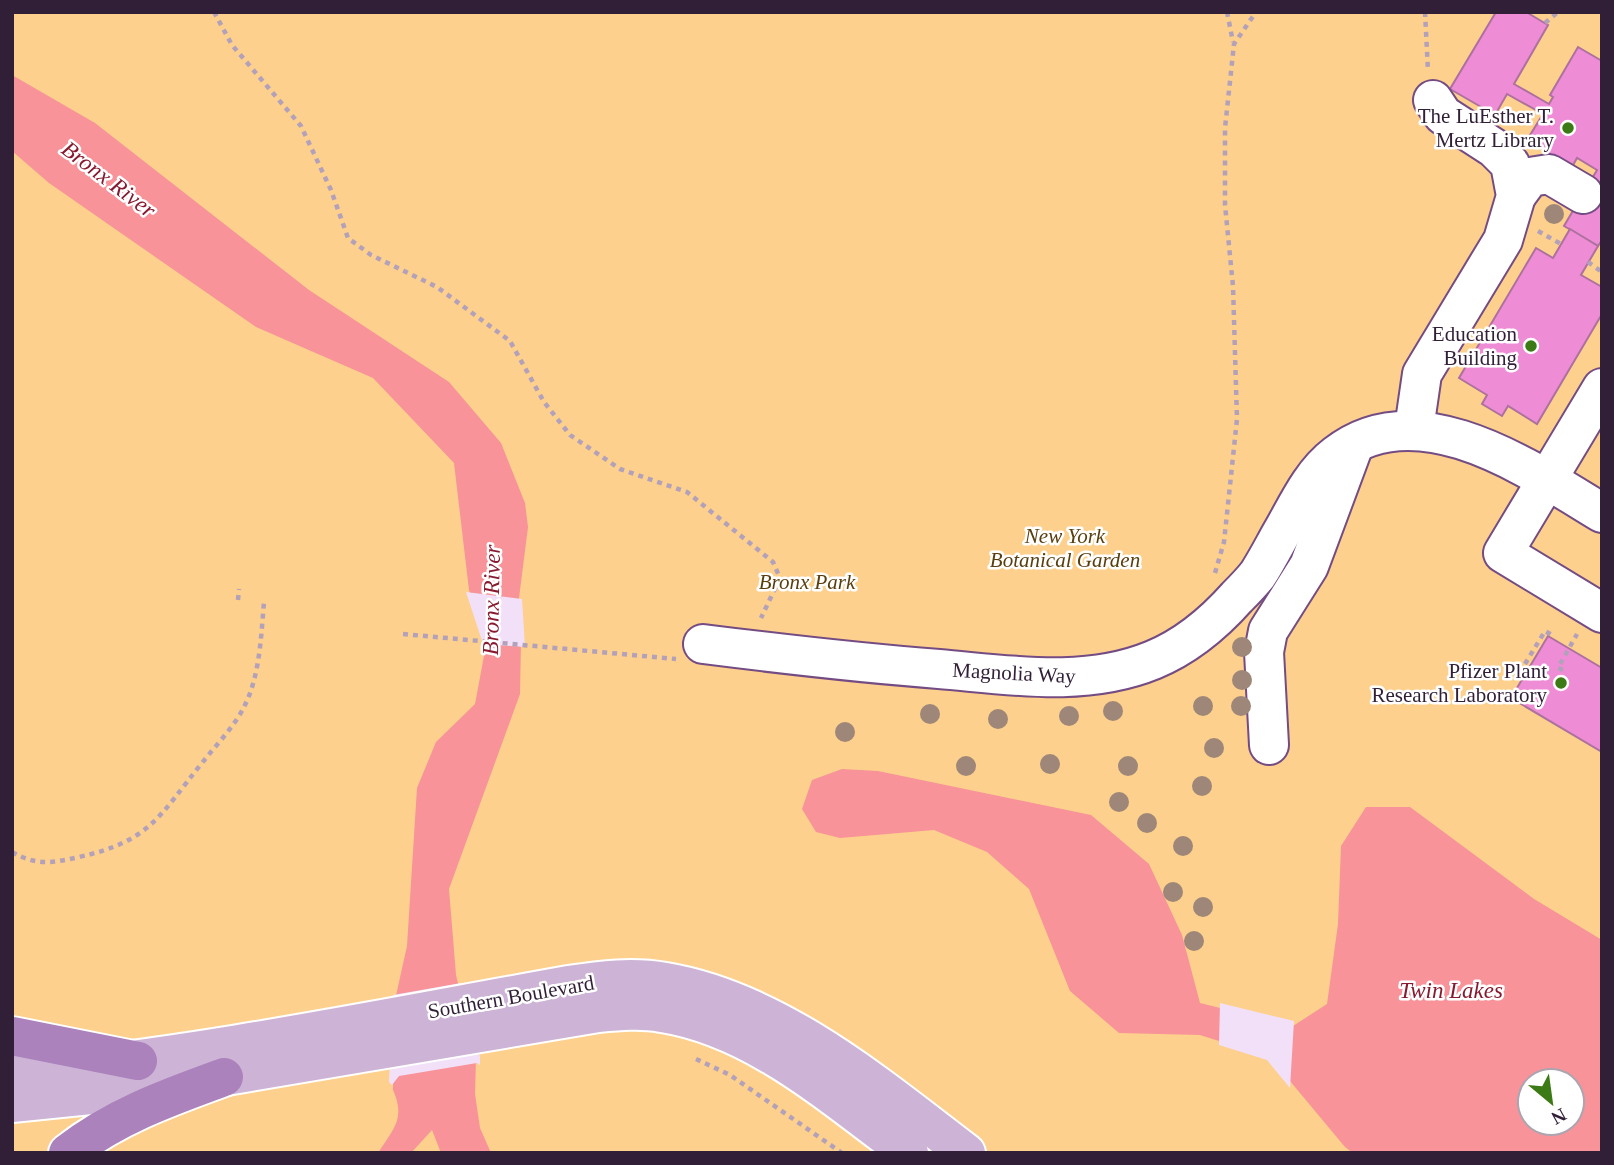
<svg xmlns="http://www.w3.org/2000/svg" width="1614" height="1165" viewBox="0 0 1614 1165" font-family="Georgia,serif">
<rect width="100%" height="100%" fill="#f2e0f9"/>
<path fill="#fdd08d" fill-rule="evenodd" d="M12,12H1602V1153H12ZM1530,1081H1572V1123H1530Z"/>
<g fill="#f79399" fill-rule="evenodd">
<path d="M12,75L95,123L309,290L449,382L501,443L525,503L528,527L519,598L521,642L520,694L449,889L456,975L476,1058L475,1094L480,1128L491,1153H441L432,1130L411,1153H378C393,1129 406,1119 393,1090L395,1000L407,946L417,788L436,742L475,704L487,640L469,590L454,463L373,378L256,327L49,183L12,151Z"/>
<path d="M842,769L878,771L1091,815L1149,864L1182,935L1200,1003L1293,1026L1327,1004L1338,924L1341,846L1366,807H1410L1534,899L1602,940V1153H1353L1345,1147L1270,1057L1200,1035L1119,1033L1070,991L1029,889L987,852L934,830L840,838L816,832L802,809L812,780ZM1530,1081H1572V1123H1530Z"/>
</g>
<g fill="#f2e0f9">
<polygon points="466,592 522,599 525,647 483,644"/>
<polygon points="461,983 480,1057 480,1065 477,1063 399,1076 392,1085 389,1082 393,995"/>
<polygon points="1220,1003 1294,1021 1290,1088 1267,1060 1219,1045"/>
</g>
<g fill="#ee8cd6" stroke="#ad719e" stroke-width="2">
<polygon points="1496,12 1526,12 1548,25 1514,84 1549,104 1553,97 1550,95 1578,47 1602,61 1602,244 1600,243 1598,246 1564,226 1597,170 1577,158 1572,167 1527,140 1543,114 1507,94 1495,115 1450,89"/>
<polygon points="1570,229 1598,246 1581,275 1602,287 1602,314 1537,424 1508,406 1502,416 1482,404 1487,395 1459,378 1536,248 1553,258"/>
<polygon points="1548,636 1602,668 1602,752 1511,698"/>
</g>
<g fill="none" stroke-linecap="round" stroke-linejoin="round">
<defs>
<g id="minor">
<polyline points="1516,196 1530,177 1549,174 1583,194"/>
<polyline points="1602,388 1503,553 1602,613"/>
<polyline points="1414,429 1422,374 1503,240 1516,196 1510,164 1494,148 1443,115 1433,100"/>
<path d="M703,644C782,654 860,663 939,669C1010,675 1085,688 1153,660C1187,646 1213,624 1237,597C1244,590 1252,582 1258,574C1267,560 1274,546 1282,532C1297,506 1311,474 1336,455C1418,391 1529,469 1602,513"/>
<polyline points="1269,745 1264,652 1268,631 1309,566 1354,445"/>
</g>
<g id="major">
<path d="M12,1074C200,1056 384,1018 569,985C601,980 633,976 665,982C778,1001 878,1086 966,1153"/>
<path d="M12,1103L149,1089L598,1013C619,1011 641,1009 662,1013C757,1028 833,1098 909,1153"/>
</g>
<g id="highway">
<polyline points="12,1036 138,1061"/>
<path d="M68,1153C115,1116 169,1097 224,1077"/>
</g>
</defs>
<use href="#minor" stroke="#744c83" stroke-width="42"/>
<use href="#major" stroke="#fff" stroke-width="42"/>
<use href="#highway" stroke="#fff" stroke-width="42"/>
<g stroke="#b3a1b9" stroke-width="4.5" stroke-dasharray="5 5" stroke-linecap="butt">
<polyline points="214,12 232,45 301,126 331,190 348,238 371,255 437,287 510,341 544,402 570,435 620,469 687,492 773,562 780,578 761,618"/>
<polyline points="1227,12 1233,42"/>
<polyline points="1425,12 1428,71"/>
<polyline points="1545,23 1558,12"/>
<polyline points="1538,231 1561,244"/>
<polyline points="1588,262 1602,272"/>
<polyline points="1215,573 1224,542 1237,419 1233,286 1225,205 1225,128 1234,44 1256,12"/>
<polyline points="238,600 239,589"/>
<polyline points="403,634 676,659"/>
<polyline points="1525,664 1545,631 1552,635"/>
<polyline points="1563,670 1558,668 1577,634"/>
<path d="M12,852C37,866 52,863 79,857C151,841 159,816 202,763C216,745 234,727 244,707C260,676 261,636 264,602"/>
<polyline points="696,1059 730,1075 842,1153"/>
</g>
<use href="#minor" stroke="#fff" stroke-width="38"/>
<use href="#major" stroke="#cdb4d6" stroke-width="38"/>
<use href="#highway" stroke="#ab82bb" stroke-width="38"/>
</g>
<g fill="#9e8778">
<circle cx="1554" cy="214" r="10"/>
<circle cx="1242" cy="647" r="10"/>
<circle cx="1242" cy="680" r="10"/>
<circle cx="1203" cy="706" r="10"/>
<circle cx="1241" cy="706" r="10"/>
<circle cx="1113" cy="711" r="10"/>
<circle cx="930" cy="714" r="10"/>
<circle cx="1069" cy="716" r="10"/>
<circle cx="998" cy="719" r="10"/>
<circle cx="845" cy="732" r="10"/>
<circle cx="1214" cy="748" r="10"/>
<circle cx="1050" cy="764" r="10"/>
<circle cx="966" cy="766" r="10"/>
<circle cx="1128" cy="766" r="10"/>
<circle cx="1202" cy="786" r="10"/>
<circle cx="1119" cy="802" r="10"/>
<circle cx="1147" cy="823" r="10"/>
<circle cx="1183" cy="846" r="10"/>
<circle cx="1173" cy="892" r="10"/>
<circle cx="1203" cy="907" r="10"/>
<circle cx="1194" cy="941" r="10"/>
</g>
<g fill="#3c7a15" stroke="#fff" stroke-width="2.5">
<circle cx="1568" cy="128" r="7"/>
<circle cx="1531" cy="346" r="7"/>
<circle cx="1561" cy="683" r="7"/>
</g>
<g text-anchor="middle" stroke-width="5" stroke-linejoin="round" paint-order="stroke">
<g font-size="21" fill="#301f36" stroke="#fff" text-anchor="end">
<text x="1554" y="123">The LuEsther T.<tspan x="1554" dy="24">Mertz Library</tspan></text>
<text x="1517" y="341">Education<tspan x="1517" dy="24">Building</tspan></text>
<text x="1547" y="678">Pfizer Plant<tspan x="1547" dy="24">Research Laboratory</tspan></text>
</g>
<g font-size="21" font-style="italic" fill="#593e0e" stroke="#fff">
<text x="1065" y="543">New York<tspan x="1065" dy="24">Botanical Garden</tspan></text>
<text x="807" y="589">Bronx Park</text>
</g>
<g font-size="21" fill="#301f36" stroke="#fff">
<text transform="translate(1014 673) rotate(3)" y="7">Magnolia Way</text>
<text transform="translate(511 997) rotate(-10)" y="7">Southern Boulevard</text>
</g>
<g font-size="23" font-style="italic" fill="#881a2f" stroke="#fff">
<text transform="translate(109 179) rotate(37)" y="8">Bronx River</text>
<text transform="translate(491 600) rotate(-89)" y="8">Bronx River</text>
<text x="1451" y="998">Twin Lakes</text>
</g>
</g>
<rect width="1614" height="1165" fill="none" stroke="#301f36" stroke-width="28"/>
<g transform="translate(1551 1102) rotate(151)"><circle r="33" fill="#ffffff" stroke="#aca5af" stroke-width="2"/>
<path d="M0-5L12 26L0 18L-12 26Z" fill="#3c7a15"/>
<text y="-10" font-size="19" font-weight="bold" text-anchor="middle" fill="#301f36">N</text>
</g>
</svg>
